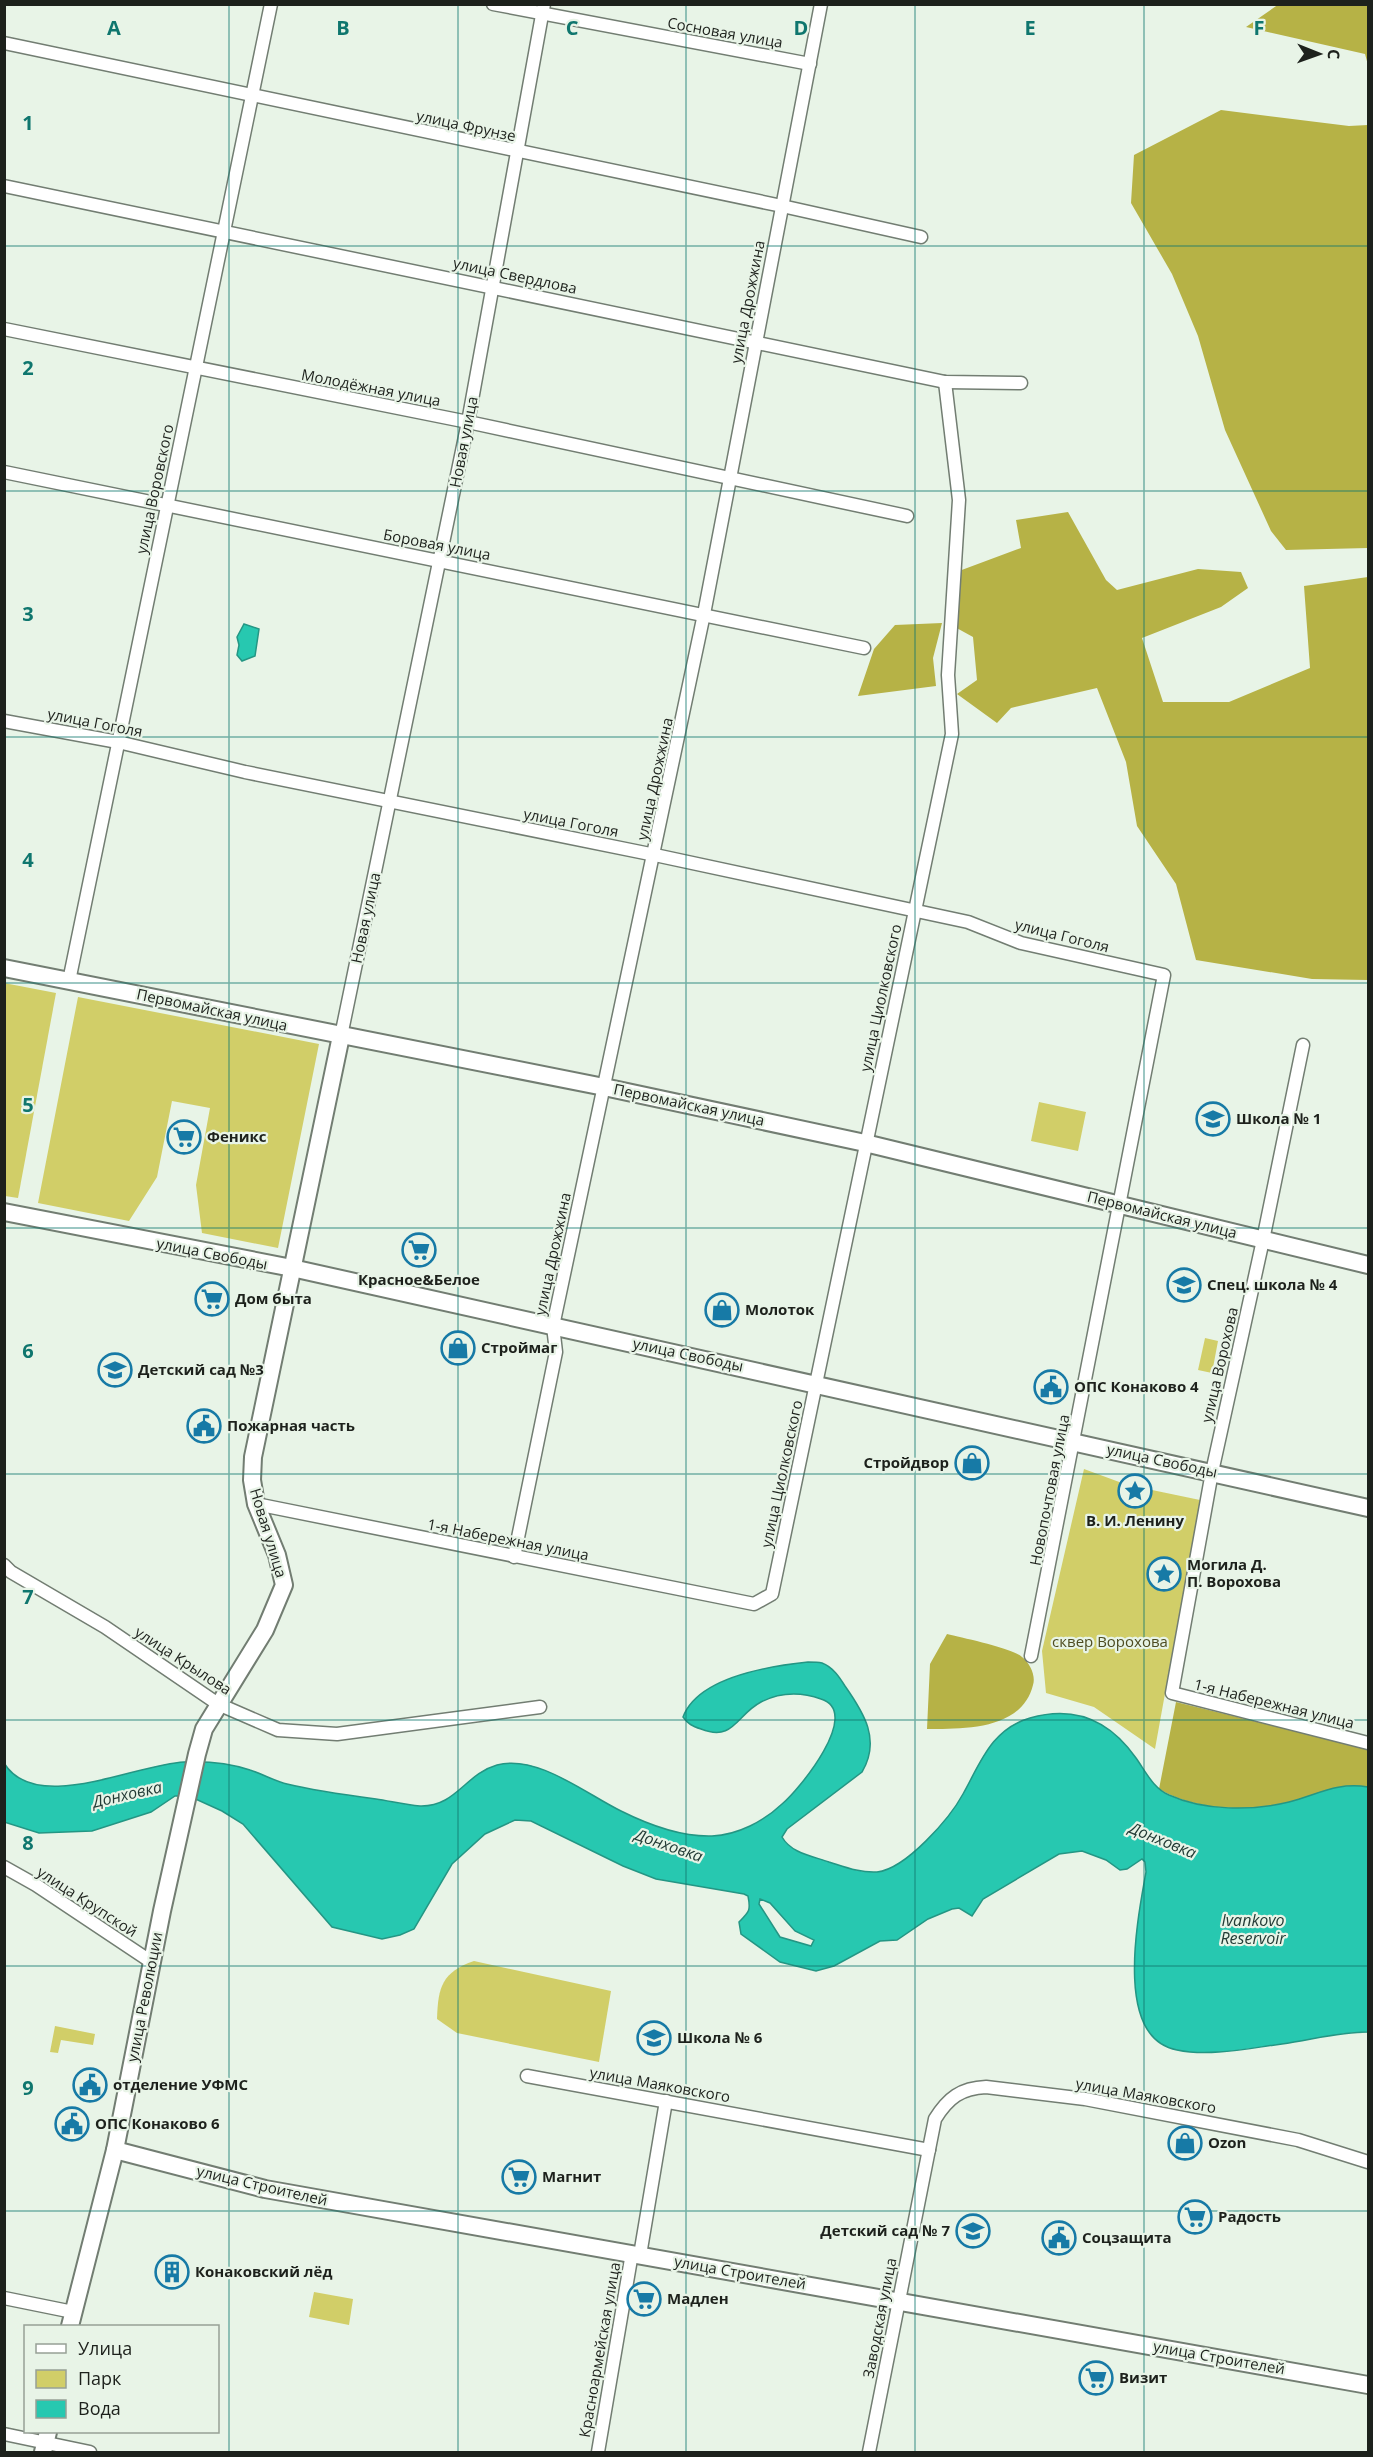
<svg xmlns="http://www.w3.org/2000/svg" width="1373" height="2457" viewBox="0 0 1373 2457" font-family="'Open Sans',sans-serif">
<rect width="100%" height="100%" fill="#e8f4e7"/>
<g fill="#d1ce68">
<polygon points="4,983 56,993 18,1198 5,1196"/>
<polygon points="78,997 319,1044 278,1248 202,1233 196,1185 210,1108 172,1101 157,1177 129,1221 38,1203"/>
<polygon points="1039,1102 1086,1112 1078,1151 1031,1141"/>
<polygon points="1205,1338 1218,1341 1212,1373 1198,1370"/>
<path d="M1084,1469L1122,1483C1124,1500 1143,1505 1152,1490L1200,1500L1155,1749L1094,1707L1046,1693L1042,1651Z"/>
<path d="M474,1961L611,1991L599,2062L457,2033L437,2019C438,1987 442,1972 474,1961Z"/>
<polygon points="55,2026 95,2034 93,2045 61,2040 58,2053 50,2052"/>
<polygon points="314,2292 353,2299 349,2325 309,2317"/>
</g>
<g fill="#b6b246">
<polygon points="1279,4 1368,5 1368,65 1365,54 1246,27"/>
<polygon points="1221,110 1349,126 1368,125 1368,548 1286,550 1271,531 1225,430 1198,336 1172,274 1131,203 1134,155"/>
<polygon points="1068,512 1106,580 1117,590 1198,569 1241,572 1248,588 1221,607 1142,638 1163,702 1229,702 1310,668 1304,586 1368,577 1368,980 1312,979 1196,960 1176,884 1137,826 1126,762 1097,688 1011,708 997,723 957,694 977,680 973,637 953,626 959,571 1021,548 1016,520"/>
<polygon points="942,623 933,658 936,686 858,696 874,649 895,625"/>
<path d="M947,1634C963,1638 1012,1648 1022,1657C1030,1663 1036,1676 1033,1685C1022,1730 964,1729 927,1729L930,1664Z"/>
<path d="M1176,1702L1368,1749V1787C1336,1782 1319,1795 1289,1802C1246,1812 1197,1811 1159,1789Z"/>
</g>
<g fill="#27c8b0" stroke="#249684" stroke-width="1.5" fill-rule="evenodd">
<polygon points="244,624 259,629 255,656 242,661 237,655 239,645 237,637"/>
<path d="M808,1662C813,1662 818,1662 822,1663C833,1667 840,1678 845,1686C864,1713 881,1740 862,1772L787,1829L782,1837C791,1853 812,1856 829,1862C845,1867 860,1873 877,1872C906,1869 950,1818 963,1794C980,1764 991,1729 1030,1718C1075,1705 1110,1721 1136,1758C1146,1772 1153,1788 1169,1795C1204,1811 1252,1811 1289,1802C1319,1794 1337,1782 1368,1787V2032C1339,2032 1311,2040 1282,2044C1250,2048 1210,2057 1177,2050C1113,2038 1138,1917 1146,1872L1145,1862L1142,1859L1127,1869L1120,1870L1106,1860L1082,1851L1059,1854L983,1899L972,1916L959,1908L952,1909L928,1919L897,1940L880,1941L834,1966L816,1971L780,1962L741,1934L739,1922C749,1912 751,1911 748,1896L744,1894L656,1879L623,1866L531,1821L515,1820L485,1834L452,1864L414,1929L400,1935L382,1939L332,1927L243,1824L222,1811L189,1796H175L151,1812L92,1831L39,1833L4,1822V1763C36,1815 136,1764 184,1762C206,1761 229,1763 250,1770C263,1774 274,1781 287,1784C316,1791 346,1795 376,1799C390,1801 405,1805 420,1806C456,1807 465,1774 497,1765C537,1754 586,1794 621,1811C647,1824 682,1837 712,1836C738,1835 764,1821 782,1804C799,1790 863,1712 821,1699C801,1692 781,1692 761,1702C736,1715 734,1742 701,1729C692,1726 688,1724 683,1717C698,1677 770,1666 808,1662ZM760,1899L770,1903L795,1931L814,1940L811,1946L780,1937L759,1904Z"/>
</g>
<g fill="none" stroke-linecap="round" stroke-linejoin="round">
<defs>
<g id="street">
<polyline points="493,4 810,64"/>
<polyline points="4,43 782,206 921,237"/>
<polyline points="4,186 945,382 1021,383"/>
<polyline points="4,329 468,422 907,516"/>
<polyline points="4,472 864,648"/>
<polyline points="4,721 118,742 245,772 655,855 968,922 1021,943 1164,975 1031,1656"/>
<polyline points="69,981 271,4"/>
<polyline points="341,1036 468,422 544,4"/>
<polyline points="1303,1045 1263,1240 1212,1472 1172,1693 1368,1743"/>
<polyline points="256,1504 754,1604 772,1594 952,734 948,675 959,500 945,382"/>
<polyline points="514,1557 556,1352 553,1326 704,614 821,4"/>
<polyline points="4,1565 11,1572 105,1627 218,1704 278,1730 337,1734 540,1707"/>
<polyline points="4,1867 36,1885 153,1963"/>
<polyline points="527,2076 929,2150"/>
<polyline points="640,2255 666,2101"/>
<polyline points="4,2298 73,2312"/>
<polyline points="4,2434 90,2452"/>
<polyline points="598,2452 632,2253"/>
<path d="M869,2452L935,2119C948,2098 961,2088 986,2087L1085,2099L1298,2140L1368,2162"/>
</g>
<g id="secondary">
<polyline points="4,968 604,1087 865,1143 1368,1265"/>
<polyline points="4,1212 292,1268 1368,1508"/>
<polyline points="115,2150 265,2189 1368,2385"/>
<polyline points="70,2326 115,2150 162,1911 197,1754 204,1729 265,1630 284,1585 277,1555 256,1504 252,1480 253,1457 341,1036"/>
<polyline points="43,2452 48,2432"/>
</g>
</defs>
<use href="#street" stroke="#727d72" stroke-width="15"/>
<use href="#secondary" stroke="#727d72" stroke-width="20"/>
<use href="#street" stroke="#fff" stroke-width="12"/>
<use href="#secondary" stroke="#fff" stroke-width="16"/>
</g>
<path fill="none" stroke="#0f766e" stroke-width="1.5" stroke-opacity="0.55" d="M229,4V2452M458,4V2452M686,4V2452M915,4V2452M1144,4V2452M4,246H1368M4,491H1368M4,737H1368M4,983H1368M4,1228H1368M4,1474H1368M4,1720H1368M4,1966H1368M4,2211H1368"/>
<defs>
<symbol id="school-ring" viewBox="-11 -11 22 22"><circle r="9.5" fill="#e8f4e7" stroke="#177aa6" stroke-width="1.5"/><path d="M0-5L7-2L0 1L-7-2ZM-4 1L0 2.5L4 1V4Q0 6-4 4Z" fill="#177aa6"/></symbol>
<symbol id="supermarket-ring" viewBox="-11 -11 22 22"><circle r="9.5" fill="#e8f4e7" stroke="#177aa6" stroke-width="1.5"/><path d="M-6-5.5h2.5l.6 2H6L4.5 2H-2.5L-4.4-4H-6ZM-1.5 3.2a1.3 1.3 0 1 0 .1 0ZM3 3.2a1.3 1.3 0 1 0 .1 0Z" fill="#177aa6"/></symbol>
<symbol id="shop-ring" viewBox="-11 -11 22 22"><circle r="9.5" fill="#e8f4e7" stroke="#177aa6" stroke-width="1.5"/><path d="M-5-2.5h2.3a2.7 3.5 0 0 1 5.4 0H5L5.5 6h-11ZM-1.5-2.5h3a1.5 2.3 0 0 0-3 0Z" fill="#177aa6"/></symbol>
<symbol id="civic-ring" viewBox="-11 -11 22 22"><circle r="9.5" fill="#e8f4e7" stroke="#177aa6" stroke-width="1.5"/><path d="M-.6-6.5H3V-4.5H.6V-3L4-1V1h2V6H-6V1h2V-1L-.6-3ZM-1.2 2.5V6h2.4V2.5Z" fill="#177aa6"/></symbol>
<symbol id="sight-ring" viewBox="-11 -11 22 22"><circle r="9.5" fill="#e8f4e7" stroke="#177aa6" stroke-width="1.5"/><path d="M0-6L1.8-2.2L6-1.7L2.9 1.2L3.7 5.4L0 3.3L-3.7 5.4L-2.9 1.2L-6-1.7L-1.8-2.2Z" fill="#177aa6"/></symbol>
<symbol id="building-ring" viewBox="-11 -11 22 22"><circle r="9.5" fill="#e8f4e7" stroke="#177aa6" stroke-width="1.5"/><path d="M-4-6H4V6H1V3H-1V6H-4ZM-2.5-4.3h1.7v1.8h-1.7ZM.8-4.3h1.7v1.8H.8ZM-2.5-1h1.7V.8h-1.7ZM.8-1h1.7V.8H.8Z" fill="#177aa6"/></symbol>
</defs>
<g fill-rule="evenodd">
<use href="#school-ring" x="1194" y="1100" width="38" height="38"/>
<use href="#supermarket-ring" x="165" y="1118" width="38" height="38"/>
<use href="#supermarket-ring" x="400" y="1231" width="38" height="38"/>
<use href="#school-ring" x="1165" y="1266" width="38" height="38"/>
<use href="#supermarket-ring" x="193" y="1280" width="38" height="38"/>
<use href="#shop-ring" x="703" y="1291" width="38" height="38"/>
<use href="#shop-ring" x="439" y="1329" width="38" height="38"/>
<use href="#school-ring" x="96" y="1351" width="38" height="38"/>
<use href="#civic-ring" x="1032" y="1368" width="38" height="38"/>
<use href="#civic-ring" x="185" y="1407" width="38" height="38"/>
<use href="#shop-ring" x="953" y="1444" width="38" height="38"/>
<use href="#sight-ring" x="1116" y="1472" width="38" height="38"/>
<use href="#sight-ring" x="1145" y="1555" width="38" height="38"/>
<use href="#school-ring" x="635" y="2019" width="38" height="38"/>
<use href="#civic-ring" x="71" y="2066" width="38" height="38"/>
<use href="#civic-ring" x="53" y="2105" width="38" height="38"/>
<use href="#shop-ring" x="1166" y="2124" width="38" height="38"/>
<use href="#supermarket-ring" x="500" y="2158" width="38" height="38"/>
<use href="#supermarket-ring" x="1176" y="2198" width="38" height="38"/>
<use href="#school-ring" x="954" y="2212" width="38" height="38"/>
<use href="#civic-ring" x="1040" y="2219" width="38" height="38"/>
<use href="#building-ring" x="153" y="2253" width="38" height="38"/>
<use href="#supermarket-ring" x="625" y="2280" width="38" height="38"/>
<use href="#supermarket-ring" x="1077" y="2359" width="38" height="38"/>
</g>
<g text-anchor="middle" stroke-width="4.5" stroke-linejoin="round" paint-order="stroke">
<g font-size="15" fill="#1d211c" stroke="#e8f4e7">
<text transform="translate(725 33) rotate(10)" y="5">Сосновая улица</text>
<text transform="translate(466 126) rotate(12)" y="5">улица Фрунзе</text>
<text transform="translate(515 276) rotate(12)" y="5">улица Свердлова</text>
<text transform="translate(748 302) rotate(-79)" y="5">улица Дрожжина</text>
<text transform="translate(371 388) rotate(11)" y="5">Молодёжная улица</text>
<text transform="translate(464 442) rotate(-79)" y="5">Новая улица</text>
<text transform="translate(155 489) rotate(-78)" y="5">улица Воровского</text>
<text transform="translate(437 545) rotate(11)" y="5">Боровая улица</text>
<text transform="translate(95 723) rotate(11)" y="5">улица Гоголя</text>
<text transform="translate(655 779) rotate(-78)" y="5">улица Дрожжина</text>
<text transform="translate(571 823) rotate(11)" y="5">улица Гоголя</text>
<text transform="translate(366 918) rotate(-78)" y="5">Новая улица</text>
<text transform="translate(1062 936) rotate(14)" y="5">улица Гоголя</text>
<text transform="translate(881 998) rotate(-78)" y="5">улица Циолковского</text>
<text transform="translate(212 1010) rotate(12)" y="5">Первомайская улица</text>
<text transform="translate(689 1105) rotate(12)" y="5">Первомайская улица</text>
<text transform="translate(1162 1215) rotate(14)" y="5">Первомайская улица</text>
<text transform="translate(212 1254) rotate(11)" y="5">улица Свободы</text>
<text transform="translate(553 1254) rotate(-78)" y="5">улица Дрожжина</text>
<text transform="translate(688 1355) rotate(12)" y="5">улица Свободы</text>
<text transform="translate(1220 1365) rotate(-77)" y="5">улица Ворохова</text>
<text transform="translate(1162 1461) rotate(12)" y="5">улица Свободы</text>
<text transform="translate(782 1474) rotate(-78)" y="5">улица Циолковского</text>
<text transform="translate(1050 1490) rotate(-79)" y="5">Новопочтовая улица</text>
<text transform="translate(268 1533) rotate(73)" y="5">Новая улица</text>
<text transform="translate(508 1540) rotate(11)" y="5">1-я Набережная улица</text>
<text transform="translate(183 1661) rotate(33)" y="5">улица Крылова</text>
<text transform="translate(1274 1704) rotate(14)" y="5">1-я Набережная улица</text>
<text transform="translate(87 1902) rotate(33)" y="5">улица Крупской</text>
<text transform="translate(145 1997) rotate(-79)" y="5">улица Революции</text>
<text transform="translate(660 2085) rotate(10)" y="5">улица Маяковского</text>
<text transform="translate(1146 2096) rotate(10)" y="5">улица Маяковского</text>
<text transform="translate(262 2186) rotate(13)" y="5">улица Строителей</text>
<text transform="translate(740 2273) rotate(10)" y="5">улица Строителей</text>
<text transform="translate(880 2318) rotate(-79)" y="5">Заводская улица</text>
<text transform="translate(600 2350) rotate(-80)" y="5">Красноармейская улица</text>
<text transform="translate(1219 2358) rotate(10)" y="5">улица Строителей</text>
</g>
<g font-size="15" font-weight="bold" fill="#1d211c" stroke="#e8f4e7" text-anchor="start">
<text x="1236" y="1124">Школа № 1</text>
<text x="207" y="1142">Феникс</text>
<text x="419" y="1285" text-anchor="middle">Красное&amp;Белое</text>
<text x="1207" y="1290">Спец. школа № 4</text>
<text x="235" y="1304">Дом быта</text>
<text x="745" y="1315">Молоток</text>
<text x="481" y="1353">Строймаг</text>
<text x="138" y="1375">Детский сад №3</text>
<text x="1074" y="1392">ОПС Конаково 4</text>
<text x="227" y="1431">Пожарная часть</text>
<text x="949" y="1468" text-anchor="end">Стройдвор</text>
<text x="1135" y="1526" text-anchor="middle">В. И. Ленину</text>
<text x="1187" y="1570">Могила Д.<tspan x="1187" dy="17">П. Ворохова</tspan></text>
<text x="677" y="2043">Школа № 6</text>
<text x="113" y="2090">отделение УФМС</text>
<text x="95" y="2129">ОПС Конаково 6</text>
<text x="1208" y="2148">Ozon</text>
<text x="542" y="2182">Магнит</text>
<text x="1218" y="2222">Радость</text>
<text x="950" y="2236" text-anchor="end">Детский сад № 7</text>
<text x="1082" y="2243">Соцзащита</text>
<text x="195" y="2277">Конаковский лёд</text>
<text x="667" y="2304">Мадлен</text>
<text x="1119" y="2383">Визит</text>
</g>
<g font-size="15" fill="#4e4c21" stroke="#e8f4e7">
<text x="1110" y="1647">сквер Ворохова</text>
</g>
<g font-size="16" font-style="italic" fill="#233b36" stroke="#e8f4e7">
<text transform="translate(127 1794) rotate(-13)" y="6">Донховка</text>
<text transform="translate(1163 1840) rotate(22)" y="6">Донховка</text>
<text transform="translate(669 1845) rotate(19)" y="6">Донховка</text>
<text x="1253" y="1926">Ivankovo<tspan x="1253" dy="18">Reservoir</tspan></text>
</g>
</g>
<g font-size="20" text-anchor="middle" font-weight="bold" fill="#0f766e" stroke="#e8f4e7" stroke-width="4.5" stroke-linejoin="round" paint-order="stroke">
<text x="114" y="35">A</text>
<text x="343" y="35">B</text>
<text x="572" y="35">C</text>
<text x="801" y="35">D</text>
<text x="1030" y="35">E</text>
<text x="1259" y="35">F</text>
<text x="28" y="130">1</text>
<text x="28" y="375">2</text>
<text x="28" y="621">3</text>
<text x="28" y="867">4</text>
<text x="28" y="1112">5</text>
<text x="28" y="1358">6</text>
<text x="28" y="1604">7</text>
<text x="28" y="1850">8</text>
<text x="28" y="2095">9</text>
</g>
<rect width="1373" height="2457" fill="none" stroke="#1d211c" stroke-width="12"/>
<rect x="24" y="2325" width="195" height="108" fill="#e8f4e7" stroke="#97a096" stroke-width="1.5"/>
<rect x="36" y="2344" width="30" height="9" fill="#ffffff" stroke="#97a096" stroke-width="1.5"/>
<text x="78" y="2355" font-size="18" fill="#1d211c">Улица</text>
<rect x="36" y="2370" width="30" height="18" fill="#d1ce68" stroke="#97a096" stroke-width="1.5"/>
<text x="78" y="2385" font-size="18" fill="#1d211c">Парк</text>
<rect x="36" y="2400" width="30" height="18" fill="#27c8b0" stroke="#97a096" stroke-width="1.5"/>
<text x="78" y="2415" font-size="18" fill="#1d211c">Вода</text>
<g transform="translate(1319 54) rotate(91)" stroke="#e8f4e7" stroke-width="4.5" paint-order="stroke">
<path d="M0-4.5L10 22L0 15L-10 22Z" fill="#1d211c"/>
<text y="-9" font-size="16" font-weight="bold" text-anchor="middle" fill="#1d211c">С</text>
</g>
</svg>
